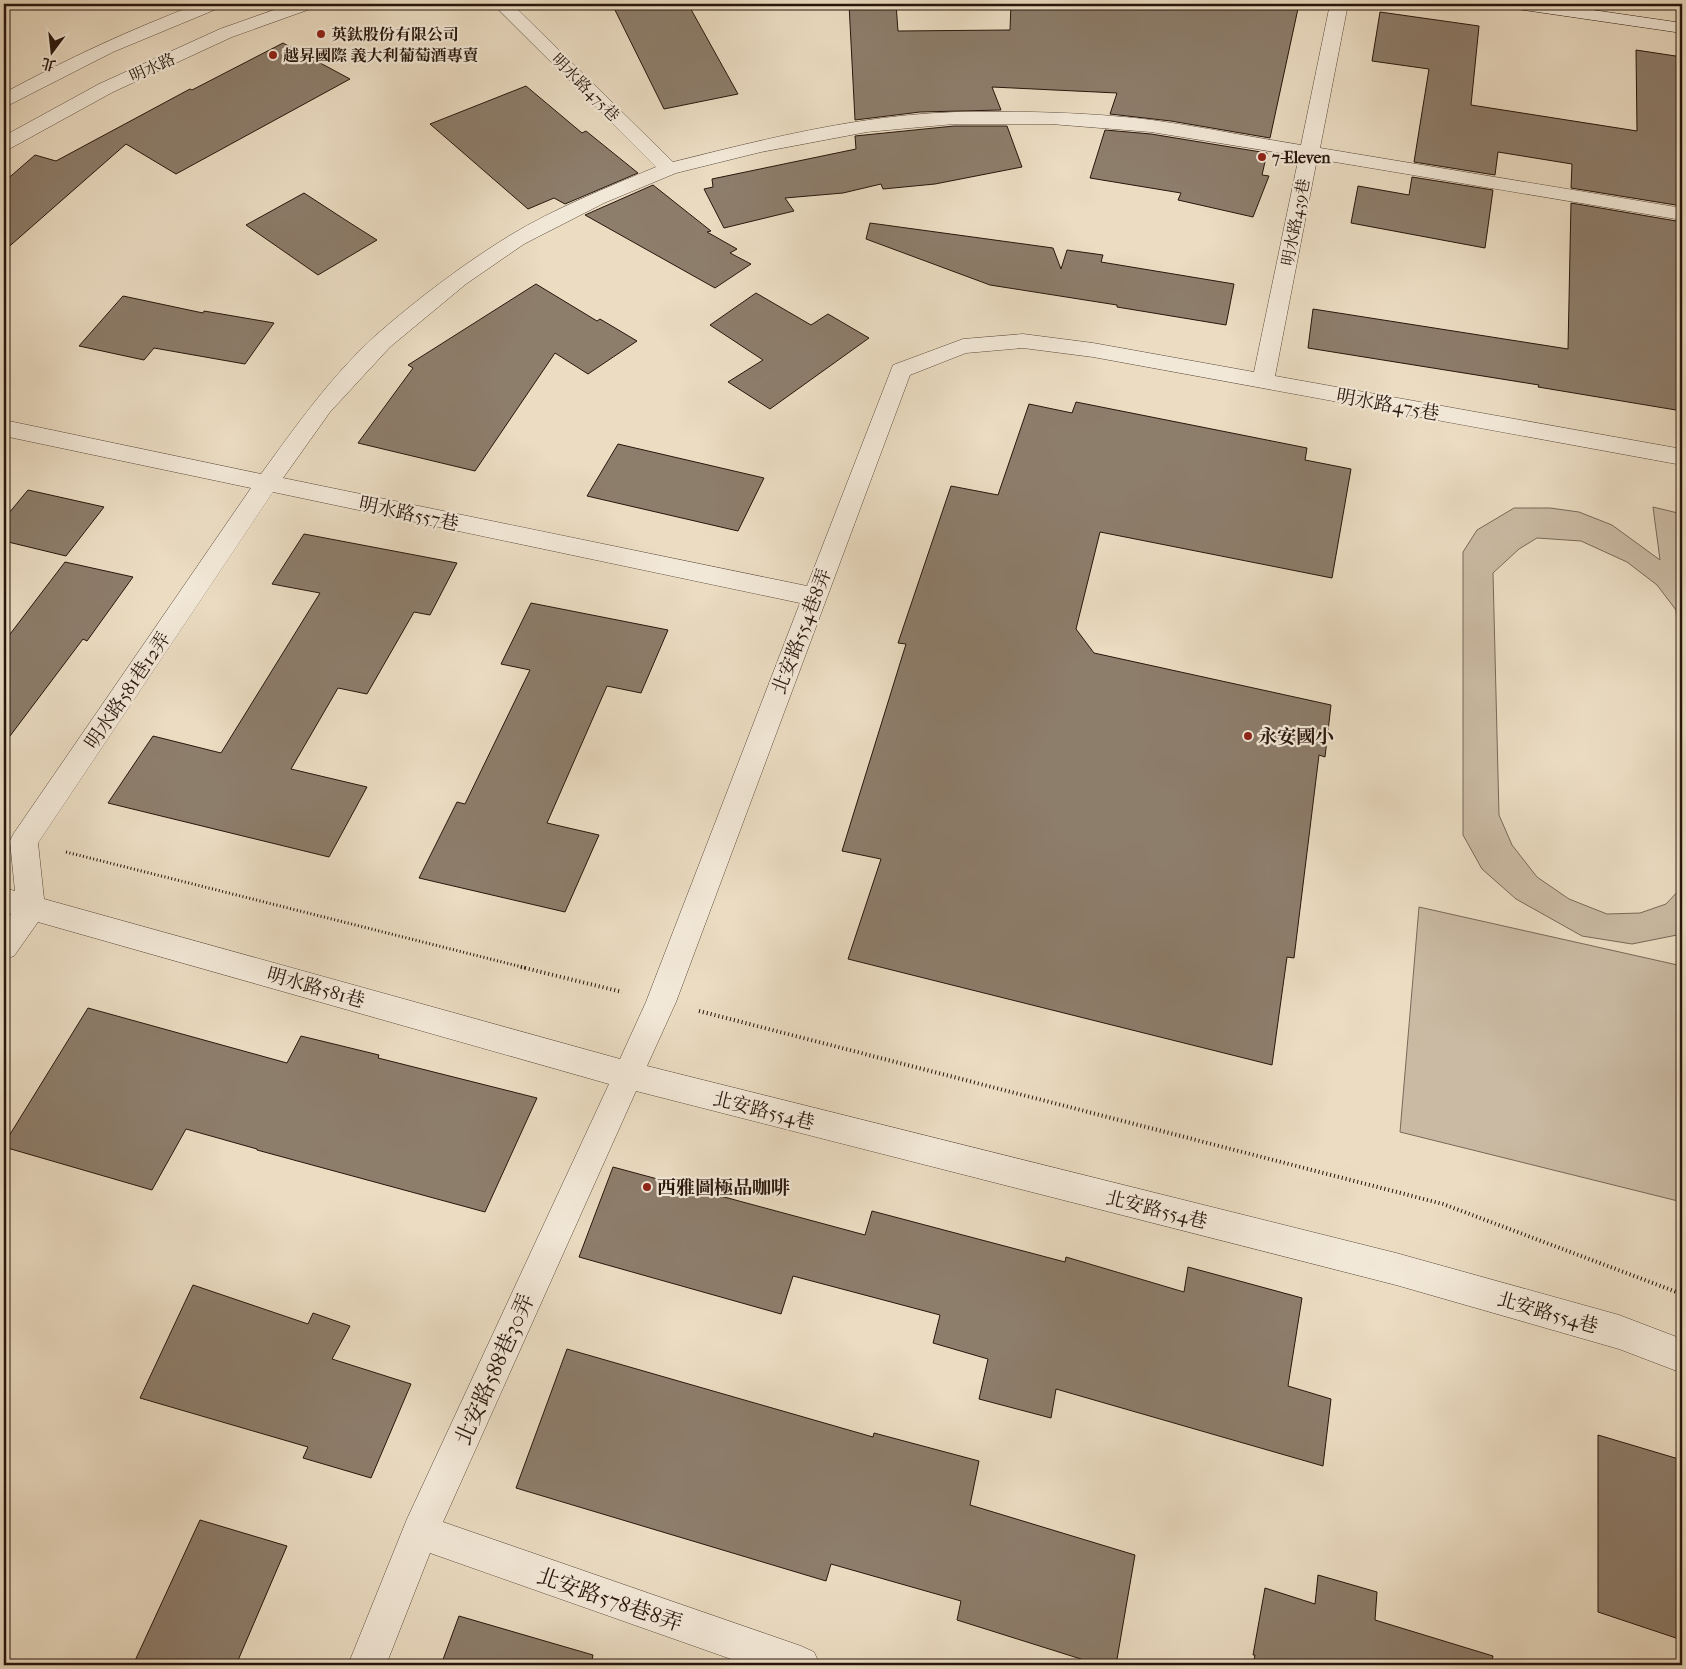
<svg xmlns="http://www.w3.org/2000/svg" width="1686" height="1669" viewBox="0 0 1686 1669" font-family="'IM FELL French Canon','Noto Serif TC',serif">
<rect width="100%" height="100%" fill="#ebdcc2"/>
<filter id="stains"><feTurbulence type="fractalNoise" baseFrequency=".004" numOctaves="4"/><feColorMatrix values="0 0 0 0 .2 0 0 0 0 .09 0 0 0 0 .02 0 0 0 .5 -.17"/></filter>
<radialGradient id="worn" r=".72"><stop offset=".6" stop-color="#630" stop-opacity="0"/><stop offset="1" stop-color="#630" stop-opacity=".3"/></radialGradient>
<g fill="#cabaa3" stroke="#796858">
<polygon points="1653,507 1682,514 1682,680 1676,610 1657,585 1627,562 1581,541 1537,538 1519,549 1493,573 1499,815 1512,845 1537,877 1569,899 1607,914 1640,913 1666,904 1682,887 1682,934 1632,944 1582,936 1516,899 1482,869 1463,835 1463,552 1477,530 1514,508 1550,508 1579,512 1612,525 1660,560"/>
<polygon points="1419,907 1682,966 1682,1202 1400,1132"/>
</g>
<g fill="#8d7d6b" stroke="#28160c">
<polygon points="612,4 688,4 738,94 664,109"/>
<polygon points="849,4 896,4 898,31 1010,30 1011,4 1299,4 1270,138 1171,121 1110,114 1117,93 992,87 1001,110 920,112 855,120"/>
<polygon points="1380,12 1479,26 1471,105 1637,131 1636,50 1682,57 1682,206 1571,188 1572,164 1498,152 1495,175 1414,162 1429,69 1372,61"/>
<polygon points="283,43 350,79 176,174 126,144 4,251 4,182 35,155 56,161 190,89 192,90"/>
<polygon points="526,86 582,133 586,131 638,173 565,204 554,198 528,209 430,124"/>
<polygon points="954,126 1007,126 1022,167 935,184 883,189 881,184 843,193 785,198 794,211 724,228 704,189 713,187 712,179 856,149 855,136"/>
<polygon points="1105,130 1151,134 1267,153 1262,175 1269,176 1253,217 1178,200 1181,193 1090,178"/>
<polygon points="1412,177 1493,190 1485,248 1351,223 1358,186 1409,195"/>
<polygon points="653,185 711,231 707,232 737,249 730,253 751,264 715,288 585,215"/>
<polygon points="304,193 347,221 377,240 318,275 246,225"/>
<polygon points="1571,203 1682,222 1682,411 1538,387 1539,385 1308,348 1313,309 1568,349"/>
<polygon points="870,223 1053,248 1061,269 1067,250 1103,255 1101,262 1234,284 1226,325 1117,307 1117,305 990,285 866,239"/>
<polygon points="536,284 597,321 600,319 637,341 588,374 555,353 475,471 358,443 413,368 408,365"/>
<polygon points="756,293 811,325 828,314 869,338 770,409 728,382 763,360 710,325"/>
<polygon points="123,296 203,313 204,311 274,323 245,364 154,348 144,360 79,346"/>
<polygon points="1076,402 1307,448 1305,460 1351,469 1332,578 1100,532 1076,629 1094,653 1331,705 1325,757 1319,755 1294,958 1287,957 1272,1065 848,959 881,859 842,851 906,644 898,643 951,486 998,495 1029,404 1072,413"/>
<polygon points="618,444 704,464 764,478 738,531 587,496"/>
<polygon points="28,490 104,507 66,556 4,541 4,519"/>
<polygon points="304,534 457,563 430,615 414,612 367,694 338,688 291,769 367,787 329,857 108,803 153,736 221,753 320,593 272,584"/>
<polygon points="65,562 133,577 87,641 83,639 4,744 4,642"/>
<polygon points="531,603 668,630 641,693 607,686 547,823 599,835 565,912 419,878 457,802 465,804 530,670 501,664"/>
<polygon points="88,1008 287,1063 301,1036 379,1055 378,1058 537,1098 485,1212 257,1150 257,1149 186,1129 152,1190 4,1147 4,1144"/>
<polygon points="613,1167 865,1235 872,1211 1065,1262 1066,1257 1184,1292 1188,1267 1302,1298 1288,1386 1331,1399 1323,1466 1056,1389 1051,1418 979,1399 988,1359 933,1343 940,1315 793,1276 781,1314 579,1257"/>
<polygon points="193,1285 308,1324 313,1313 350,1326 332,1359 411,1384 371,1478 303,1458 308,1447 140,1398"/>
<polygon points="567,1349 873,1437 874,1433 979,1461 970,1505 1135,1555 1116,1665 1100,1665 957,1620 961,1601 831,1564 826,1581 516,1488"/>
<polygon points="1598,1435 1682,1460 1682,1640 1598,1612"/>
<polygon points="200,1520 287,1546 236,1665 133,1665"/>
<polygon points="1318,1575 1377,1592 1375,1620 1493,1656 1491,1665 1253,1665 1255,1655 1253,1655 1265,1588 1315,1604"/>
<polygon points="459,1616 593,1655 591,1665 441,1665"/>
</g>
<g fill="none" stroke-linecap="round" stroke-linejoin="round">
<defs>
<path id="minor" d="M493,4H512L673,162C765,139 860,115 956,112C1021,111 1087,112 1152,120C1202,127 1251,137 1301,145L1330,4H1348L1320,148L1682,208V220L1317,159L1275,376L1682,449V465L1093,357L1023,348L966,353L910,375L676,1002L647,1066L1396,1253L1619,1315L1682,1339V1373L1619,1349L1396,1285L636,1091L443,1522L801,1646L814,1652L820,1665H748L430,1553L386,1665H348L407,1519L609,1084L38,922L14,956L4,959V924L11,914L4,912V888L15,891L10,841L14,833L251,488L4,436V420L261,474C296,426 331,376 375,336C416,300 462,265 509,236C555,208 606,188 656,167ZM954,124H1051L1151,132L1299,156L1254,372L1093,343L1023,334L963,339L893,365L807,586L283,478L330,412L390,347L466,284L524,244L604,203L676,173L761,152L867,132ZM273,492L800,603L646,1002L620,1059L44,899L38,843Z"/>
<g id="tertiary">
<path d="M198,4H222L219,8L113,52L11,104L4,106V93C67,59 131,29 198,4Z"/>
<polygon points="291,4 316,4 313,8 232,37 113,92 11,148 4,150 4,136 99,84 220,29"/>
</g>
<g id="secondary">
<polygon points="1508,4 1552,4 1682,23 1682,33 1517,9 1511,8"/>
<polygon points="1670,4 1682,4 1682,9 1673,8"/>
</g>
</defs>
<use href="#minor" stroke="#59483a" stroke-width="1"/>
<use href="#tertiary" stroke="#59483a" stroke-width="1"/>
<use href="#secondary" stroke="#28160c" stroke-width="1"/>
<polyline stroke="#28160c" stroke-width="3" stroke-dasharray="1 2.5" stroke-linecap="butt" points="66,852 526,968"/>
<g stroke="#28160c" stroke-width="4" stroke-dasharray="1 3" stroke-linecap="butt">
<polyline points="521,967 622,992"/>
<polyline points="699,1011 1443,1204 1682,1294"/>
</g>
<use href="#minor" fill="#f2e8d7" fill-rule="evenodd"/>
<use href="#tertiary" fill="#f2e8d7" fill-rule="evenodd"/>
<use href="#secondary" fill="#f2e8d7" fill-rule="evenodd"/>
</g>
<g fill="#8f2418" stroke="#f2e8d7" stroke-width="2">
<circle cx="321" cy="34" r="5"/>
<circle cx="273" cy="55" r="5"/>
<circle cx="1262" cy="157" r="5"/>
<circle cx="1248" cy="736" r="5"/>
<circle cx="647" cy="1187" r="5"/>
</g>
<g text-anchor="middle" stroke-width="4.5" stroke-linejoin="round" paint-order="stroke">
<g font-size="16" font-weight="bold" fill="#28160c" stroke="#f2e8d7" text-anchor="start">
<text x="331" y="40">英鈦股份有限公司</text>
<text x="283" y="61">越昇國際 義大利葡萄酒專賣</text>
<text x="1272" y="163">7-Eleven</text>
</g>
<g font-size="16" fill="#28160c" stroke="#f2e8d7">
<text transform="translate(152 67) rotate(-24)" y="6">明水路</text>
<text transform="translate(586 87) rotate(45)" y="6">明水路475巷</text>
<text transform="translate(1295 222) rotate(-79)" y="6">明水路439巷</text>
</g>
<g font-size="19" fill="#28160c" stroke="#f2e8d7">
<text transform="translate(1388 404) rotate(10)" y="7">明水路475巷</text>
<text transform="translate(409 513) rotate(12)" y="7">明水路557巷</text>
<text transform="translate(801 631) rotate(-69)" y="7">北安路554巷8弄</text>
<text transform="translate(127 690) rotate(-56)" y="7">明水路581巷12弄</text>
<text transform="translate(316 987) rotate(16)" y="7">明水路581巷</text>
<text transform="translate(764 1110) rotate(14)" y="7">北安路554巷</text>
<text transform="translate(1157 1209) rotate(14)" y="7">北安路554巷</text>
<text transform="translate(1548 1312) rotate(16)" y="7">北安路554巷</text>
</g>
<g font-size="19" font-weight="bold" fill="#28160c" stroke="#f2e8d7" text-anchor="start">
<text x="1258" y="743">永安國小</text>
<text x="657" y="1194">西雅圖極品咖啡</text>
</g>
<g font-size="22" fill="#28160c" stroke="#f2e8d7">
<text transform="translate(494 1369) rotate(-66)" y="8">北安路588巷30弄</text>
<text transform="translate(610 1599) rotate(19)" y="8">北安路578巷8弄</text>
</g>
</g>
<rect width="1686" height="1669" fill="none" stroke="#ebdcc2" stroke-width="20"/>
<rect x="5" y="5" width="1676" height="1659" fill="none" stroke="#28160c" stroke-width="2.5"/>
<rect x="10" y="10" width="1666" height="1649" fill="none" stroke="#28160c"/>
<g transform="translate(52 52) rotate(195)" stroke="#f2e8d7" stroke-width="4" paint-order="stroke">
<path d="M0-4L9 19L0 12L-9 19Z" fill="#28160c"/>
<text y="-8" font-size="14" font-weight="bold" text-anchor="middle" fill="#28160c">北</text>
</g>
<rect width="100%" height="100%" filter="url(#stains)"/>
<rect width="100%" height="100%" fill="url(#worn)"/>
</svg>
